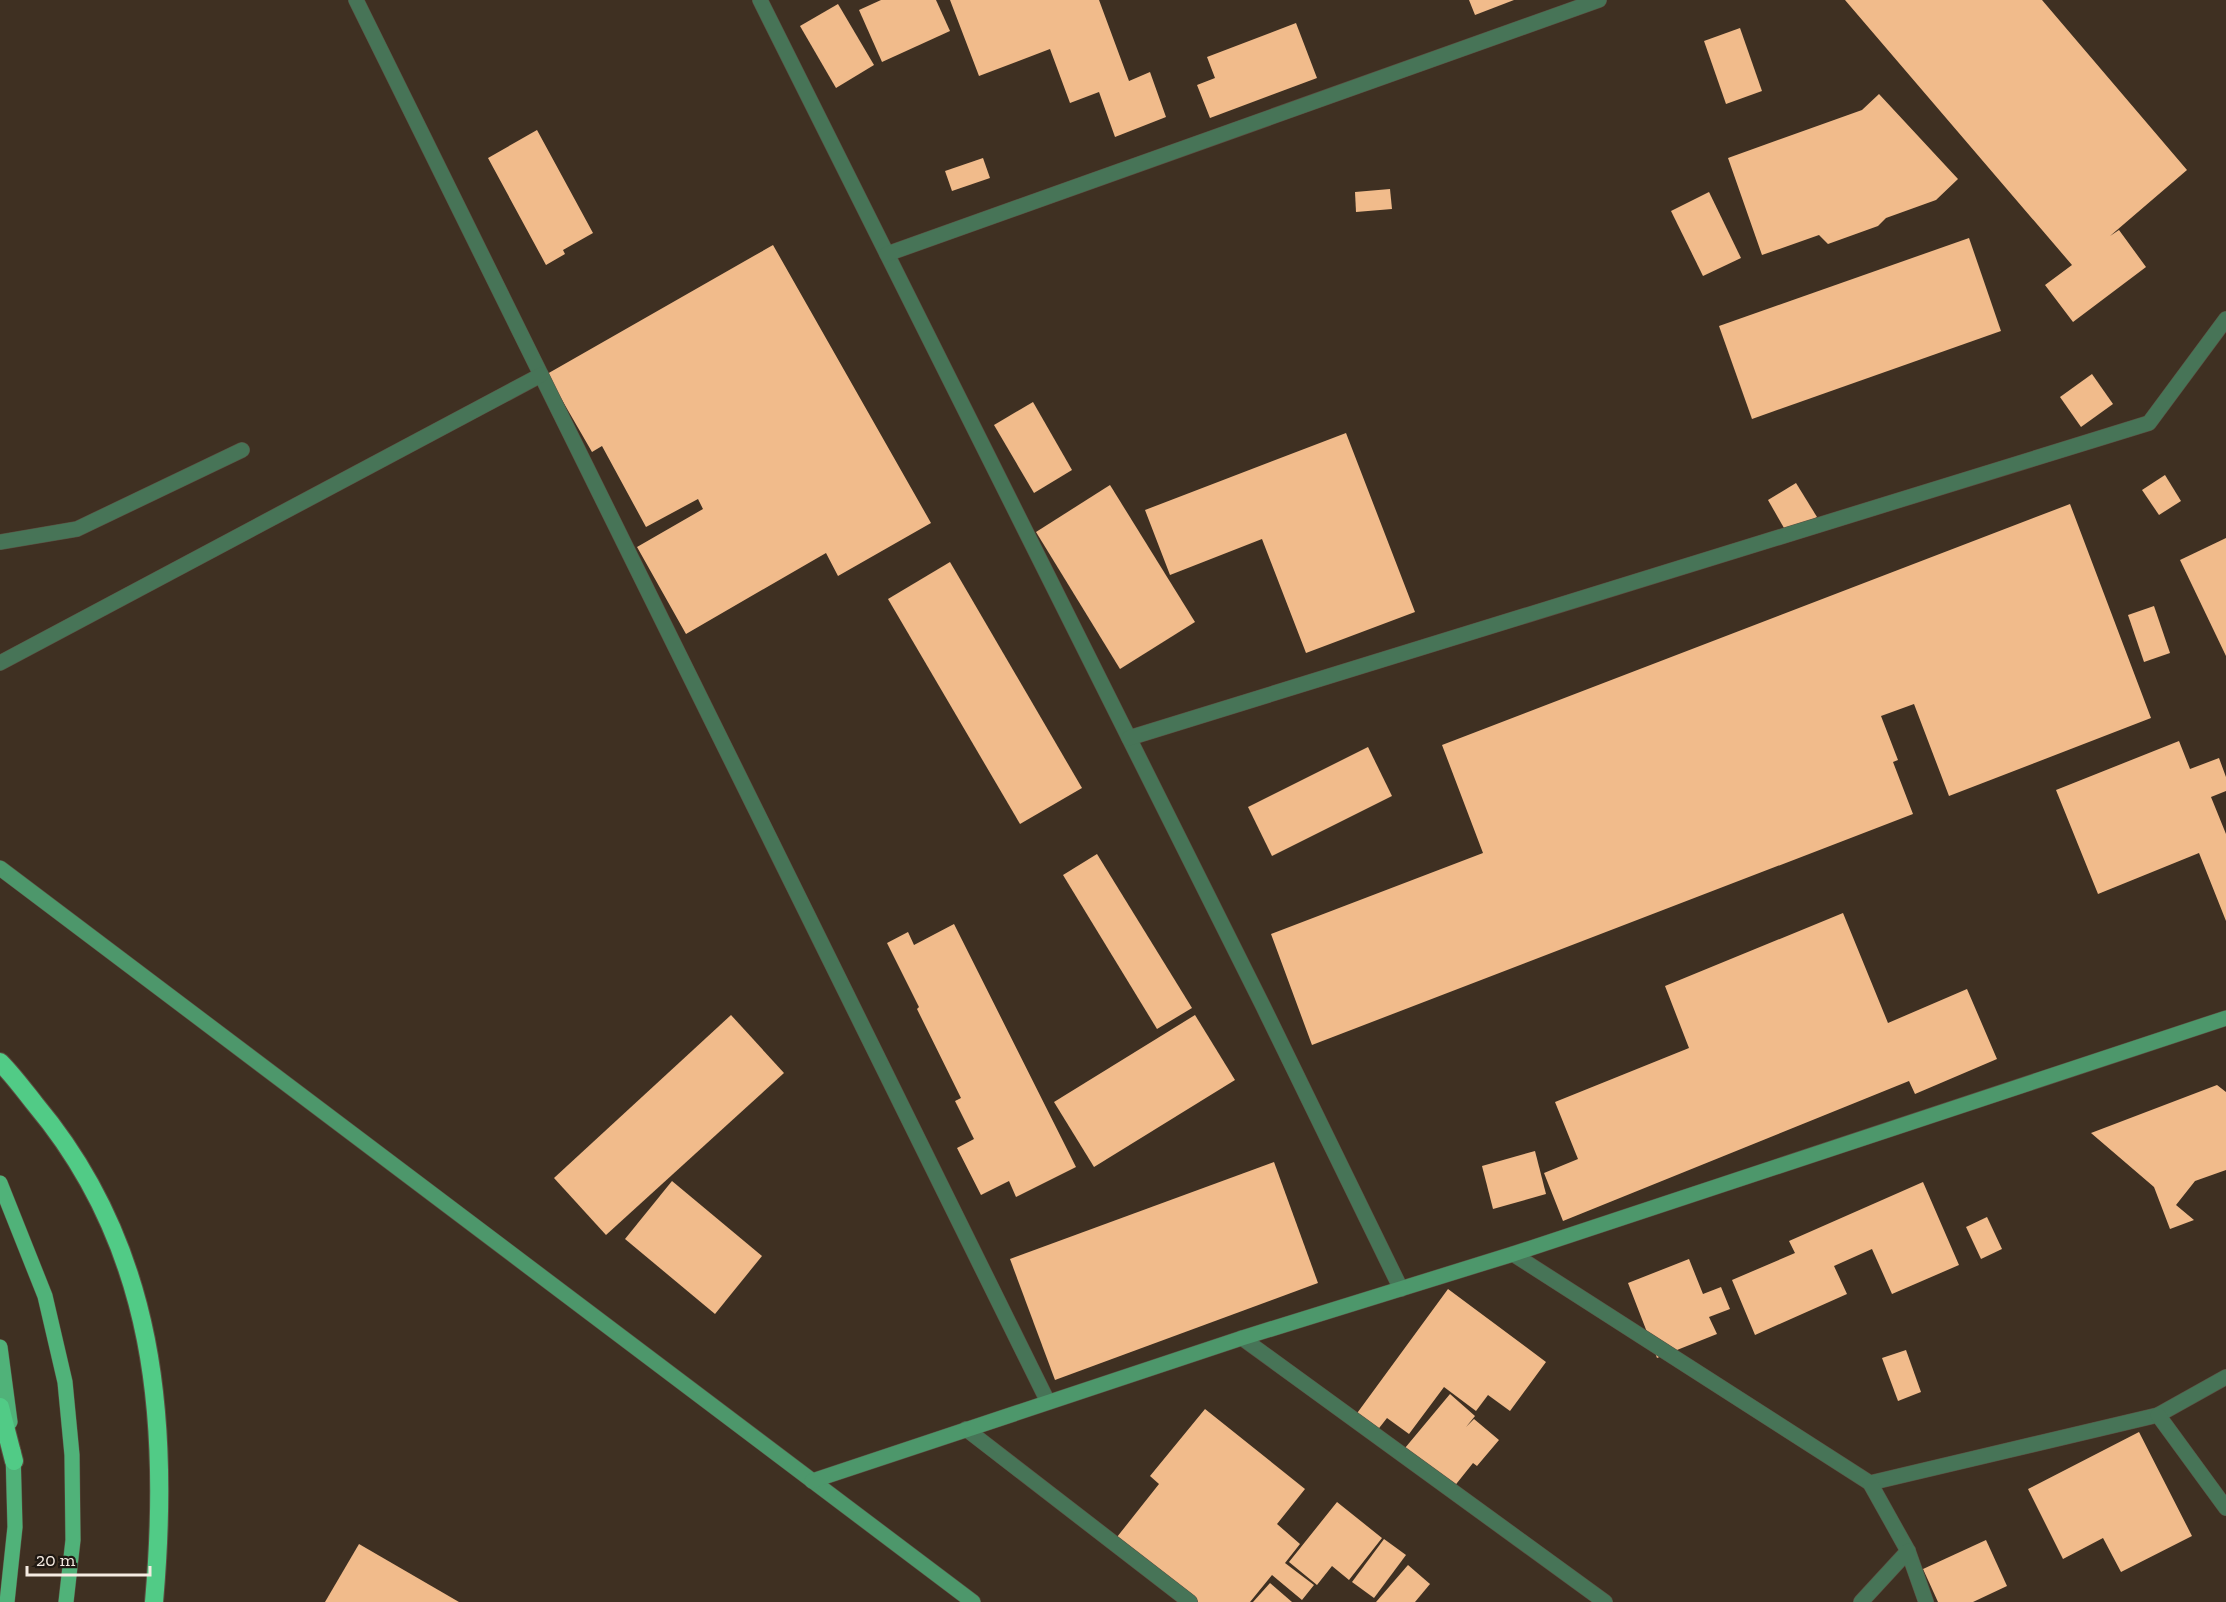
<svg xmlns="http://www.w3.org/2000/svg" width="2226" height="1602" viewBox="0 0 2226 1602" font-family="'Zilla Slab',serif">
<rect width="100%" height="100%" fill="#3f3022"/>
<g fill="#f1bb8b">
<polygon points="881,0 936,0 950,31 882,62 859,10"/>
<polygon points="950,0 1099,0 1129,81 1150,72 1166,117 1115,137 1099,92 1070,103 1050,49 979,76"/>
<polygon points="1469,0 1514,0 1475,15"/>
<polygon points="1845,0 2042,0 2187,170 2110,236 2119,230 2146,267 2073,322 2045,285 2072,265"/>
<polygon points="838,4 874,65 836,88 800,26"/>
<polygon points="1296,23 1317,78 1210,118 1197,85 1215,78 1207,57"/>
<polygon points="1740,28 1762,91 1726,104 1704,41"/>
<polygon points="1879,94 1958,179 1936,200 1886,218 1878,226 1828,244 1819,235 1762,255 1728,158 1862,110"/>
<polygon points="537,130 593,233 563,250 565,254 546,265 488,158"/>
<polygon points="983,158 990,178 952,191 945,171"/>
<polygon points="1390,189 1392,209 1356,212 1355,192"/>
<polygon points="1709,192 1741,258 1703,276 1671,211"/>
<polygon points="1969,238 2001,331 1752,419 1719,326"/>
<polygon points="773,245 931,523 838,576 826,553 686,634 637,547 703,509 698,499 646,527 602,446 592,452 547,374"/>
<polygon points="2092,374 2113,404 2081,427 2060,397"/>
<polygon points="1033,402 1072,470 1034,493 994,425"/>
<polygon points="1346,433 1415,612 1306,653 1262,539 1170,575 1145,510"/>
<polygon points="2165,475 2181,501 2159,515 2142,490"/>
<polygon points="1796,483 1817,517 1788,535 1768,500"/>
<polygon points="1110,485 1195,622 1120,669 1036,532"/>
<polygon points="2070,504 2151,718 1949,796 1914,704 1881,716 1898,760 1893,762 1913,814 1312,1045 1271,934 1483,853 1442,745"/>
<polygon points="2226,538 2226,656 2180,560"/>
<polygon points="950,562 1082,788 1020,824 888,599"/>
<polygon points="2154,606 2170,653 2144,662 2128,615"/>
<polygon points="2179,741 2190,769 2219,758 2226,777 2226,791 2211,797 2226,834 2226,921 2199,853 2098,894 2056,790"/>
<polygon points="1368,747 1392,796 1272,856 1248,807"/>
<polygon points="1097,854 1192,1008 1157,1029 1063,875"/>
<polygon points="1843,913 1888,1023 1967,989 1997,1059 1915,1094 1909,1081 1563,1221 1544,1173 1578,1159 1555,1102 1689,1048 1665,986"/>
<polygon points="954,924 1076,1167 1016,1197 1009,1181 981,1195 957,1148 974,1139 955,1101 961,1098 917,1009 919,1007 887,943 908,932 914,945"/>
<polygon points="731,1015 784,1073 606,1235 554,1178"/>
<polygon points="1195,1015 1235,1080 1094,1167 1054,1102"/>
<polygon points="2217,1085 2226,1092 2226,1170 2195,1181 2176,1205 2194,1220 2170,1229 2154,1187 2091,1133"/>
<polygon points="1535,1151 1546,1194 1493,1209 1482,1166"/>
<polygon points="1274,1162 1318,1283 1055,1380 1010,1259"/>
<polygon points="672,1181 762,1256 715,1314 625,1239"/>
<polygon points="1923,1182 1959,1265 1892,1294 1872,1249 1834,1266 1847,1294 1755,1335 1732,1280 1795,1253 1789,1241"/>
<polygon points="1987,1217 2002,1249 1981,1259 1966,1227"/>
<polygon points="1689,1259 1703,1294 1721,1287 1730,1309 1709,1317 1717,1334 1657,1358 1628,1283"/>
<polygon points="1448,1289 1546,1362 1510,1411 1488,1395 1476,1411 1444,1387 1409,1434 1387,1418 1376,1432 1355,1416"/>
<polygon points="1906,1350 1921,1392 1898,1401 1882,1358"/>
<polygon points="1450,1394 1475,1416 1466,1427 1474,1419 1499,1440 1477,1466 1473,1463 1453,1488 1405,1448"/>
<polygon points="1205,1409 1305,1489 1277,1524 1300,1544 1285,1563 1314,1585 1302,1600 1272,1575 1250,1602 1186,1602 1117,1537 1159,1484 1150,1476"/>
<polygon points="2139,1432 2192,1536 2121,1572 2103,1538 2063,1559 2028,1489"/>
<polygon points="1337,1502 1382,1538 1349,1580 1332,1566 1317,1585 1289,1562"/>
<polygon points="1384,1539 1406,1555 1374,1598 1352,1582"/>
<polygon points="1986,1540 2007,1586 1973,1602 1938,1602 1923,1569"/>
<polygon points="359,1544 459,1602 325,1602"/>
<polygon points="1408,1565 1430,1584 1415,1602 1376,1602"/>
<polygon points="1270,1583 1292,1602 1253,1602"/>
</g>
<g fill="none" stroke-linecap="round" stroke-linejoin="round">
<defs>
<polyline id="lane" points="0,542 77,529 242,450"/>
<g id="street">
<polyline points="356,0 1048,1402"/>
<polyline points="760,0 1263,1006 1401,1289"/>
<polyline points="887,254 1599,0"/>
<polyline points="0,663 541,375"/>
<polyline points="1129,738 2149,423 2226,319"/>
<polyline points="1513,1254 1870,1483 2158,1415 2226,1377"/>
<polyline points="1242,1338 1605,1602"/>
<polyline points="2158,1415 2226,1508"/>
<polyline points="966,1429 1190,1602"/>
<polyline points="1870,1483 1908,1551 1926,1602"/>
<polyline points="1861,1602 1908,1551"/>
</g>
<g id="secondary">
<polyline points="0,868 973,1602"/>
<polyline points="812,1481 1242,1338 1513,1254 2226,1018"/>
</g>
<g id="primary">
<polyline points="0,1183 45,1296 65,1382 72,1455 73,1540 66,1602"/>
<polyline points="0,1347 10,1422"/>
<polyline points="7,1602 15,1527 13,1451"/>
</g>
<g id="highway">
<path d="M0,1062C13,1075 24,1090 35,1104C156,1248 170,1422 154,1602"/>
<polyline points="0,1407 14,1461"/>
</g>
</defs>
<use href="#lane" stroke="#5c4e41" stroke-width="16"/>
<use href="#street" stroke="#5c4e41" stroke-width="16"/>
<use href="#secondary" stroke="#5c4e41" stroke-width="16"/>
<use href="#primary" stroke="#5c4e41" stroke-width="16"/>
<use href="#highway" stroke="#5c4e41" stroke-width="20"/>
<use href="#lane" stroke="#477457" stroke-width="15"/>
<use href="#street" stroke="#477457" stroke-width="15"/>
<use href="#secondary" stroke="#4d976b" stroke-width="15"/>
<use href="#primary" stroke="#50b279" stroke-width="15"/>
<use href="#highway" stroke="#51cb86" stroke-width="18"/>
</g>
<path d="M27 1566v9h123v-9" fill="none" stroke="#f5ebe2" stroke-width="3"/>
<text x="36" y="1566" font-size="18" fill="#f5ebe2" stroke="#201913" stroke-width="4.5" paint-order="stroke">20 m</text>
</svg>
